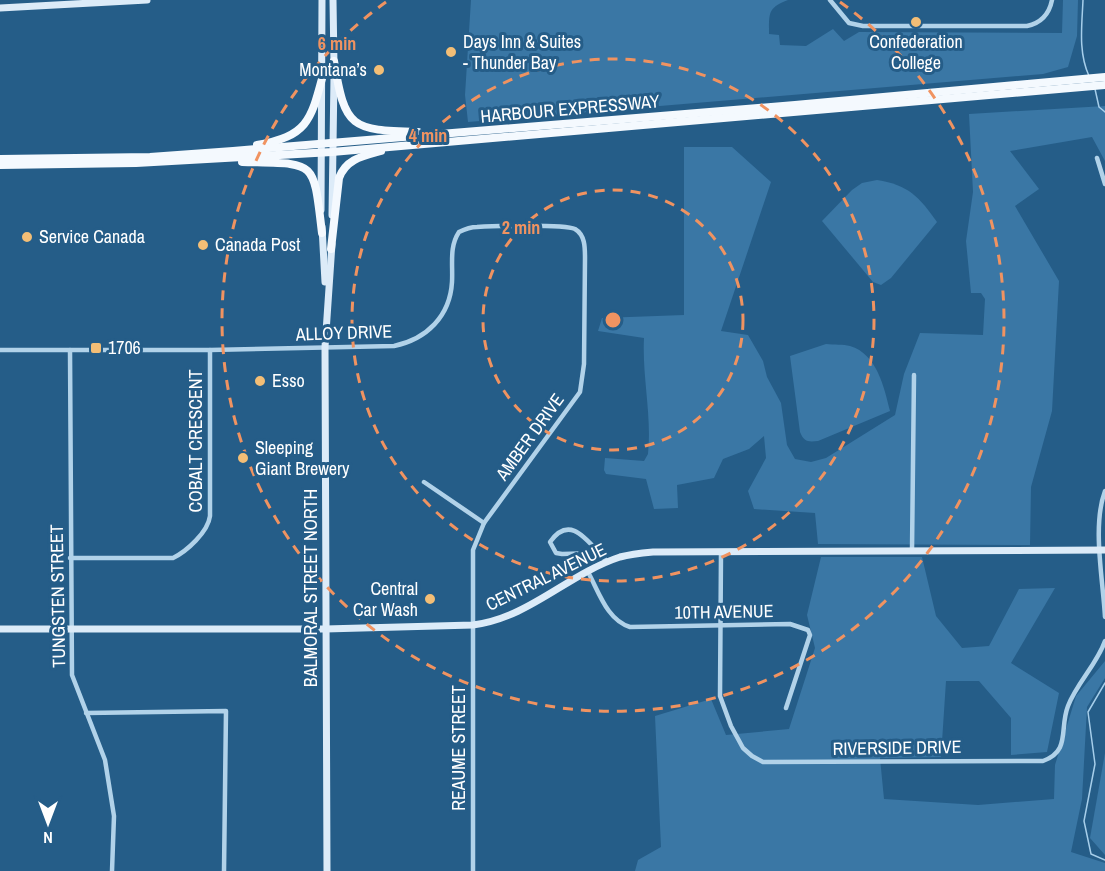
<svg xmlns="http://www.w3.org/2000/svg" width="1105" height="871" viewBox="0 0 1105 871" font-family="'Archivo Narrow',sans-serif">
<rect width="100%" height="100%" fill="#255d88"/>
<g fill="#3a77a5">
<path d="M471,0H788C768,8 769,12 769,34L779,35L780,45L806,46L833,29L844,41L859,32L1062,33L1063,0H1078L1077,36L1068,67L1043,74L468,122L465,95Z"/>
<path d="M1105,106V161L1092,137L1010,151L1039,189L1015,206L1059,281L1052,411L1031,487L1030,545L818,544L815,513L754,509L748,491L766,458L764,436L749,449L723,459L714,478L677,485L678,508L654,509L646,479L606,474L604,470L605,458L644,461L648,454C652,415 642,377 644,338L598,331L602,318L684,315V147H732L771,182L721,331L748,335L763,361L767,377L781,403L787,445L795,459L811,462L826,458L895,415L904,374L920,333L983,335L985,299L981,293H971L966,241L973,192L969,114Z"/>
<path d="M877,180C909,185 919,197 937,222L891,278L881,285L873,282L822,221L852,190L862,183Z"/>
<path d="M826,344C834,345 843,344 850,346C877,354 884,387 890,411L818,441C808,442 804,442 800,432L790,356Z"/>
<polygon points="821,557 922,557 936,616 962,648 989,646 1019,589 1055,588 1011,663 1059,693 1047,752 1011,755 1011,718 979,681 946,681 941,757 880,758 884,799 978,805 1054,799 1055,765 1076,696 1105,661 1105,678 1087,707 1082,799 1071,852 1105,863 1105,871 635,871 638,860 661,847 655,716 711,699 726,735 789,729 815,648 807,615"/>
<polygon points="1105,753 1105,855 1090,838"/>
</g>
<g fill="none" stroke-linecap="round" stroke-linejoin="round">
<g stroke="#a6ceea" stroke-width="1.5">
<path d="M1083,0C1082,25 1078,52 1089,76"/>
<polyline points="1095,89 1099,107 1105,112"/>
<polyline points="1105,683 1088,712 1095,764 1084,821 1091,854 1105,860"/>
</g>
<g stroke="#b1d2e9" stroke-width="4.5">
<path d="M830,0L849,23L863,26H1027C1041,23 1049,15 1052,0"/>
<polyline points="1097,158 1105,184"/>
<path d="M0,350H210L394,346C427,339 450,316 452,282C453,264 449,247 459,232C465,229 470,227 477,227C493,226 564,224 575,229C585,235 585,247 585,258L584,364L580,392L484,523L473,550V871"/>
<polyline points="70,350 72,675 105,760 114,816 112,871"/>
<polyline points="424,482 484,523"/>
<path d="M1105,491C1092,526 1103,579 1105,617"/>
<polyline points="912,551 914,375"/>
<path d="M721,552L720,696L731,726L743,748L752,756L763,762L1043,761C1071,751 1059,729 1068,706C1077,683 1097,664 1105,641"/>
<path d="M597,553L562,554L556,553L550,542C572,511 590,546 608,562"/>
<path d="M70,558H173C187,551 208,532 210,516V350"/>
<path d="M588,572C599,592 607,620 630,627L790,624L808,630L810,635L786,708"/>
<polyline points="86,713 226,711 224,871"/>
</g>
<g stroke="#dcebf8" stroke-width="7">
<polyline points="333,0 334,65"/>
<polyline points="0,8 147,0"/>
<polyline points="321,210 322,0"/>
<polyline points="332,215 334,76"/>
<polyline points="322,227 325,282"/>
<path d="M0,629H325L473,625C529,618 568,574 620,557C631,554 642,553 653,552L1105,550"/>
<polyline points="327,871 325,347 332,244"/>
</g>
<g stroke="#f4f9fe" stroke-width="8">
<path d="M334,61C345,129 351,130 418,132"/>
<path d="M257,145C308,136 311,120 323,75"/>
<polyline points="0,159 150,157 233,151 795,105 1105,77"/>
<path d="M242,162C317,164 313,158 322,233"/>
<polyline points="0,165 136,163 332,152 1105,85"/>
<path d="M331,249L339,178C346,159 363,156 381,151"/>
</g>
</g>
<g fill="none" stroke="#f09361" stroke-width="3" stroke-dasharray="10 8">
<circle cx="613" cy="320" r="130"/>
<circle cx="613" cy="320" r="261"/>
<path d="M840 2A391 391 0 1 1 386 2"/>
</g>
<g fill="#f3be76" stroke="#255d88" stroke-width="2">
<circle cx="916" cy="22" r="6"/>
<circle cx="451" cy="52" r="6"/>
<circle cx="379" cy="70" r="6"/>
<circle cx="27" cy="237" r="6"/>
<circle cx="203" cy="245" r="6"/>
<rect x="90" y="342" width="12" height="12" rx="3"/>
<circle cx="260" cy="381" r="6"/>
<circle cx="243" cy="458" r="6"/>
<circle cx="430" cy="599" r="6"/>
</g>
<g text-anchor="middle" stroke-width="6" stroke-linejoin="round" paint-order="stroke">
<g font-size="18" fill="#fff" stroke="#255d88" text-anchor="start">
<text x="463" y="48">Days Inn &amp; Suites<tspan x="463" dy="21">- Thunder Bay</tspan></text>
<text x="916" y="48" text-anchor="middle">Confederation<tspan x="916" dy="21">College</tspan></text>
<text x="367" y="76" text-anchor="end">Montana’s</text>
<text x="39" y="243">Service Canada</text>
<text x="215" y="251">Canada Post</text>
<text x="108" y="354">1706</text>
<text x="272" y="387">Esso</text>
<text x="255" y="454">Sleeping<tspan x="255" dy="21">Giant Brewery</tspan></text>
<text x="418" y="595" text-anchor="end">Central<tspan x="418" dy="21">Car Wash</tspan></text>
</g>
<g font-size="18" fill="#fff" stroke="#255d88">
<text transform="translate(570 109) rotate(-5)" y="6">HARBOUR EXPRESSWAY</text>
<text transform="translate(344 333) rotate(-2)" y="6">ALLOY DRIVE</text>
<text transform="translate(530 437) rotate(-54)" y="6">AMBER DRIVE</text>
<text transform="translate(196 441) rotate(-90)" y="6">COBALT CRESCENT</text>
<text transform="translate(546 577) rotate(-26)" y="6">CENTRAL AVENUE</text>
<text transform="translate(311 588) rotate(-90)" y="6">BALMORAL STREET NORTH</text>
<text transform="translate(58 596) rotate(-91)" y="6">TUNGSTEN STREET</text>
<text transform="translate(724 612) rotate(-1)" y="6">10TH AVENUE</text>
<text transform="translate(459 748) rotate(-90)" y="6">REAUME STREET</text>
<text transform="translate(897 748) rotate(-1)" y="6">RIVERSIDE DRIVE</text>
</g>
</g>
<circle cx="613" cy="320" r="9" fill="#f09361" stroke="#255d88" stroke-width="3"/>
<g font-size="18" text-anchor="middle" font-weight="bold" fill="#f09361" stroke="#255d88" stroke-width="6" stroke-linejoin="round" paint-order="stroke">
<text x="337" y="50">6 min</text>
<text x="428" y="142">4 min</text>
<text x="521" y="234">2 min</text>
</g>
<g transform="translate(48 823) rotate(180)" stroke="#255d88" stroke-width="4.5" paint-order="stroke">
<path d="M0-4.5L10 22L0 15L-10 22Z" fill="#ffffff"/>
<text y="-9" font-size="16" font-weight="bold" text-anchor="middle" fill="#ffffff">N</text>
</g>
</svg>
